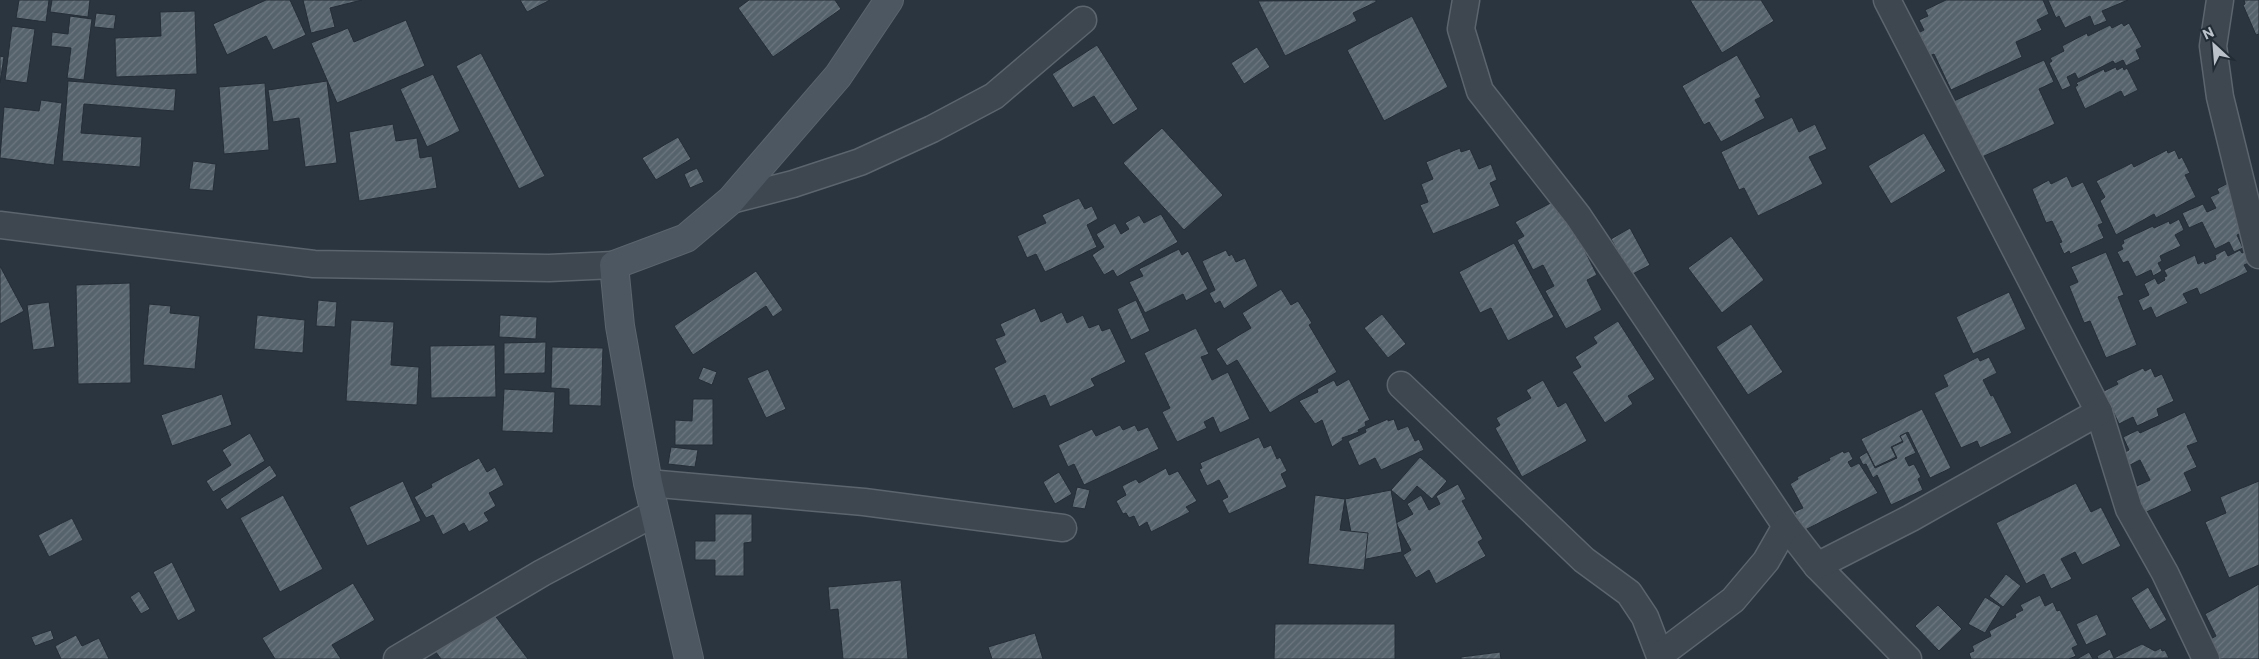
<svg xmlns="http://www.w3.org/2000/svg" width="2259" height="659" viewBox="0 0 2259 659" font-family="Commissioner,sans-serif">
<defs>
<pattern id="building-hatch" width="6" height="6" patternUnits="userSpaceOnUse" patternTransform="scale(1.25)"><rect width="6" height="6" fill="#56626c"/><path d="M-1 1l2-2M0 6l6-6M5 7l2-2" fill="none" stroke="#6c7780"/></pattern>
</defs>
<rect width="100%" height="100%" fill="#2a3540"/>
<g fill="url(#building-hatch)" stroke="#252e37">
<polygon points="19,0 49,0 46,22 16,18"/>
<polygon points="52,0 90,0 88,17 50,12"/>
<polygon points="266,0 290,0 306,35 273,50 266,36 227,55 213,24"/>
<polygon points="303,0 362,0 330,8 335,27 311,33"/>
<polygon points="520,0 550,0 527,12"/>
<polygon points="749,0 835,0 841,9 773,57 738,8"/>
<polygon points="1376,0 1376,2 1353,13 1357,21 1285,56 1258,1"/>
<polygon points="1690,0 1761,0 1774,21 1722,53"/>
<polygon points="1946,0 2043,0 2049,14 2037,20 2042,30 2016,42 2022,57 1951,90 1934,54 1927,57 1916,34 1924,30 1919,20 1928,16 1925,10"/>
<polygon points="2048,0 2128,0 2102,11 2107,21 2094,26 2090,16 2065,28 2059,16 2056,18"/>
<polygon points="2244,0 2259,0 2259,34 2256,35 2243,5 2245,4"/>
<polygon points="195,11 197,74 116,77 115,38 161,36 160,12"/>
<polygon points="96,13 116,15 114,29 94,27"/>
<polygon points="70,16 92,19 84,80 67,78 71,48 51,46 52,32 68,34"/>
<polygon points="1412,16 1448,87 1384,121 1347,50"/>
<polygon points="406,20 425,66 337,103 311,43 348,28 354,42"/>
<polygon points="2122,23 2124,26 2129,23 2142,47 2136,50 2140,59 2126,66 2123,60 2115,64 2113,61 2078,79 2075,73 2067,77 2071,86 2062,90 2049,63 2052,61 2050,58 2064,51 2062,46 2087,33 2088,36 2110,25 2112,28"/>
<polygon points="12,26 35,29 27,83 5,80"/>
<polygon points="1097,45 1138,109 1113,125 1094,96 1073,108 1052,74"/>
<polygon points="1257,47 1270,67 1244,84 1231,63"/>
<polygon points="481,53 545,176 519,189 456,66"/>
<polygon points="1737,55 1761,97 1755,100 1765,118 1721,142 1709,122 1704,125 1682,86"/>
<polygon points="0,56 4,57 0,83"/>
<polygon points="2044,60 2054,82 2039,89 2055,124 1982,157 1969,131 1959,136 1945,105"/>
<polygon points="2116,67 2117,70 2123,67 2124,70 2127,68 2138,90 2124,97 2121,91 2085,109 2075,87 2078,85 2076,83 2104,69 2105,72"/>
<polygon points="433,74 460,131 427,147 400,89"/>
<polygon points="68,81 176,89 174,111 84,104 81,133 142,137 140,167 62,161"/>
<polygon points="327,81 337,163 305,167 299,118 273,122 268,90"/>
<polygon points="265,83 269,150 224,154 219,87"/>
<polygon points="41,100 62,103 54,165 0,158 4,107 39,111"/>
<polygon points="1792,117 1799,132 1815,124 1827,149 1809,157 1823,184 1758,216 1744,188 1739,190 1721,152"/>
<polygon points="393,124 396,141 417,138 420,158 432,156 437,188 359,201 349,132"/>
<polygon points="1162,128 1223,195 1184,230 1123,163"/>
<polygon points="1924,133 1946,171 1891,204 1868,166"/>
<polygon points="678,137 691,159 656,180 642,158"/>
<polygon points="1460,148 1461,152 1470,149 1479,169 1491,164 1497,180 1490,183 1500,206 1433,234 1420,205 1428,202 1421,184 1433,179 1426,162"/>
<polygon points="2167,150 2168,153 2175,150 2179,159 2182,157 2190,173 2185,175 2196,197 2156,218 2154,214 2116,235 2100,201 2105,197 2096,181 2132,163 2134,167"/>
<polygon points="193,161 216,164 213,191 189,189"/>
<polygon points="697,168 704,182 690,188 684,174"/>
<polygon points="2067,176 2072,187 2083,182 2103,223 2098,225 2104,238 2070,254 2069,251 2064,254 2059,243 2062,242 2052,221 2046,223 2032,189 2049,180 2051,184"/>
<polygon points="2228,183 2245,231 2237,235 2243,248 2234,252 2229,242 2215,249 2202,222 2189,228 2182,213 2203,204 2207,212 2216,208 2210,197 2219,193 2217,189"/>
<polygon points="1079,198 1085,209 1092,206 1098,219 1087,225 1097,247 1045,272 1036,254 1027,258 1017,236 1046,223 1042,215"/>
<polygon points="1558,199 1591,246 1584,249 1597,275 1587,280 1602,310 1566,329 1545,291 1554,286 1543,265 1533,270 1517,240 1524,236 1515,222"/>
<polygon points="1161,214 1178,242 1117,277 1113,270 1104,275 1092,255 1104,247 1096,234 1115,223 1121,234 1129,229 1125,223 1139,215 1144,223"/>
<polygon points="2179,219 2184,230 2175,235 2181,246 2160,256 2162,261 2158,263 2162,271 2153,276 2151,270 2136,277 2128,261 2123,263 2117,252 2123,249 2121,245 2124,243 2123,240 2153,226 2154,228 2169,221 2170,224"/>
<polygon points="1630,228 1650,265 1631,275 1611,239"/>
<polygon points="1731,236 1764,280 1722,313 1688,268"/>
<polygon points="1514,243 1554,317 1508,341 1491,308 1480,313 1459,272"/>
<polygon points="1179,249 1182,255 1188,251 1208,289 1186,301 1183,294 1145,313 1129,282 1143,276 1139,269"/>
<polygon points="1226,250 1229,256 1232,254 1236,262 1245,258 1258,286 1224,309 1220,301 1215,304 1209,293 1215,290 1202,261"/>
<polygon points="2225,250 2228,256 2240,250 2242,253 2244,252 2249,263 2244,265 2248,272 2200,295 2197,288 2183,294 2188,303 2156,318 2151,307 2143,311 2138,300 2149,295 2144,284 2155,278 2158,284 2165,280 2164,277 2167,276 2164,270 2195,255 2198,264 2204,261 2205,264 2216,259 2215,255"/>
<polygon points="2106,252 2124,295 2118,297 2137,345 2106,358 2090,321 2084,323 2069,286 2078,282 2071,267"/>
<polygon points="0,266 24,311 0,324"/>
<polygon points="756,271 783,310 773,317 766,306 693,355 674,326"/>
<polygon points="130,283 131,383 78,384 76,285"/>
<polygon points="1281,289 1291,305 1298,301 1312,323 1309,325 1337,372 1270,413 1237,360 1227,366 1216,349 1251,328 1242,313"/>
<polygon points="2009,292 2026,329 1973,354 1956,317"/>
<polygon points="318,300 337,302 335,327 316,326"/>
<polygon points="1136,300 1150,331 1131,340 1117,309"/>
<polygon points="49,302 55,347 33,350 27,305"/>
<polygon points="149,304 171,306 170,313 200,316 195,369 143,365"/>
<polygon points="1035,308 1041,322 1062,312 1067,323 1083,315 1089,328 1099,324 1102,331 1110,328 1126,362 1091,379 1095,386 1050,407 1045,395 1013,409 994,368 1006,362 995,339 1005,335 1000,324"/>
<polygon points="1382,314 1406,344 1388,358 1364,328"/>
<polygon points="257,315 305,320 303,353 254,349"/>
<polygon points="500,315 537,317 536,339 499,337"/>
<polygon points="351,320 394,322 391,365 419,367 417,405 346,401"/>
<polygon points="1618,321 1655,379 1628,396 1633,404 1605,423 1572,372 1581,367 1575,357 1597,343 1593,337"/>
<polygon points="1751,324 1783,372 1748,395 1716,347"/>
<polygon points="1196,328 1209,354 1201,357 1212,380 1228,372 1250,419 1220,433 1213,417 1204,422 1207,428 1177,442 1162,412 1170,408 1144,353"/>
<polygon points="546,342 545,373 504,374 504,343"/>
<polygon points="495,345 496,397 431,398 430,346"/>
<polygon points="552,347 603,348 601,406 569,405 569,389 551,388"/>
<polygon points="1978,357 1980,361 1989,357 1997,373 1983,380 1991,396 1993,395 2012,433 1980,448 1977,441 1961,448 1934,393 1948,386 1943,375"/>
<polygon points="703,367 717,372 712,385 698,379"/>
<polygon points="2143,368 2145,371 2151,368 2155,377 2162,374 2174,401 2157,409 2159,416 2137,426 2133,417 2119,424 2112,409 2108,411 2100,393 2118,384 2116,381"/>
<polygon points="768,369 786,409 766,418 747,378"/>
<polygon points="1349,379 1370,420 1365,422 1366,426 1358,430 1359,432 1342,438 1343,440 1332,447 1322,420 1315,424 1299,401 1318,392 1317,389 1334,380 1337,386"/>
<polygon points="1543,380 1558,407 1566,402 1587,441 1522,477 1495,428 1500,425 1496,418 1531,398 1526,390"/>
<polygon points="504,389 555,392 553,433 502,431"/>
<polygon points="222,394 232,425 172,446 161,415"/>
<polygon points="693,399 713,399 713,445 675,445 675,420 692,421"/>
<polygon points="1922,409 1951,468 1930,478 1908,432 1900,436 1903,441 1891,447 1896,457 1875,467 1861,439"/>
<polygon points="2185,412 2198,442 2187,446 2197,467 2184,473 2192,491 2140,515 2128,490 2150,480 2140,460 2128,466 2123,453 2129,450 2123,437 2138,430 2140,433"/>
<polygon points="1388,419 1388,421 1394,419 1398,430 1408,426 1415,441 1419,439 1424,450 1381,470 1375,458 1359,466 1348,441 1366,432 1365,429"/>
<polygon points="1120,425 1123,430 1135,425 1138,431 1148,427 1159,449 1084,485 1074,464 1068,467 1058,445 1092,429 1096,436"/>
<polygon points="250,433 265,461 213,492 206,481 231,465 222,450"/>
<polygon points="1906,433 1916,453 1905,458 1909,466 1914,464 1921,477 1918,479 1923,490 1891,505 1877,475 1873,478 1866,464 1863,465 1859,457 1867,452 1875,468 1897,458 1892,447 1903,442 1900,436"/>
<polygon points="1259,437 1264,448 1271,445 1277,459 1280,457 1287,471 1281,474 1287,487 1229,514 1222,500 1228,497 1219,480 1207,486 1199,469 1202,468 1200,463"/>
<polygon points="671,447 698,450 695,467 668,464"/>
<polygon points="1843,451 1844,453 1849,451 1853,459 1848,462 1851,467 1859,463 1878,493 1803,531 1792,517 1796,515 1794,512 1803,508 1790,484 1798,479 1797,477 1830,460 1829,458"/>
<polygon points="1420,457 1447,481 1432,499 1417,486 1404,501 1391,490"/>
<polygon points="479,458 487,472 495,467 504,485 489,493 496,506 484,513 489,521 469,532 464,523 443,535 433,515 426,518 414,497 432,487 431,484"/>
<polygon points="270,465 277,476 227,510 220,499"/>
<polygon points="1166,468 1169,475 1178,471 1197,501 1186,507 1190,512 1151,532 1147,522 1139,527 1134,516 1129,518 1126,513 1123,514 1116,501 1126,495 1122,486 1136,479 1139,483"/>
<polygon points="1059,472 1072,494 1055,504 1043,482"/>
<polygon points="403,481 421,521 367,546 349,507"/>
<polygon points="2259,481 2259,565 2229,578 2205,522 2226,513 2220,497"/>
<polygon points="2076,483 2091,512 2101,507 2121,546 2082,565 2075,552 2061,559 2072,579 2051,589 2044,574 2026,584 1996,523"/>
<polygon points="1458,484 1466,499 1462,501 1483,539 1478,542 1486,556 1436,584 1429,570 1416,578 1403,555 1411,550 1396,523 1413,514 1407,504 1421,495 1429,510 1440,504 1436,496"/>
<polygon points="1077,487 1090,490 1085,509 1072,507"/>
<polygon points="1391,490 1402,552 1356,561 1345,499"/>
<polygon points="283,495 323,569 280,592 240,518"/>
<polygon points="1315,495 1345,499 1340,530 1368,533 1364,570 1308,564"/>
<polygon points="715,514 752,514 752,542 744,543 744,576 715,576 715,560 695,560 695,541 715,541"/>
<polygon points="72,518 83,540 49,557 38,535"/>
<polygon points="172,562 196,611 178,621 153,572"/>
<polygon points="2006,574 2021,586 2003,607 1989,596"/>
<polygon points="901,580 908,659 843,659 838,609 830,610 828,587"/>
<polygon points="353,583 375,620 332,645 341,659 275,659 262,638"/>
<polygon points="2259,584 2259,659 2217,659 2207,641 2216,636 2205,614"/>
<polygon points="2148,587 2167,620 2150,630 2131,598"/>
<polygon points="139,591 150,609 141,614 130,597"/>
<polygon points="2040,595 2045,606 2053,602 2057,611 2060,610 2078,645 2072,648 2076,656 2069,659 1971,659 1969,653 1974,651 1972,646 1991,636 1989,631 2016,617 2015,614 2023,610 2020,605"/>
<polygon points="1985,597 2001,607 1985,633 1968,624"/>
<polygon points="1938,605 1962,629 1939,651 1915,626"/>
<polygon points="490,609 528,659 441,659 435,651"/>
<polygon points="2097,614 2107,635 2086,645 2076,624"/>
<polygon points="1275,624 1395,624 1395,659 1274,659"/>
<polygon points="51,630 54,639 35,646 31,637"/>
<polygon points="1035,633 1043,659 992,659 988,647"/>
<polygon points="76,635 82,646 99,638 109,659 61,659 55,646"/>
<polygon points="2142,644 2155,651 2161,648 2162,651 2165,650 2169,658 2098,659 2097,656 2110,649 2114,658"/>
<polygon points="1500,652 1501,659 1461,659 1461,657"/>
<polygon points="2089,652 2093,659 2077,659"/>
</g>
<g fill="none" stroke-linecap="round" stroke-linejoin="round">
<defs>
<g id="street">
<polyline points="1466,0 1461,29 1480,91 1578,216 1786,526 1817,566 1908,659"/>
<polyline points="1887,0 2099,412 2129,509 2165,573 2206,659"/>
<polyline points="2220,0 2213,46 2220,97 2259,255"/>
<polyline points="731,200 793,184 860,162 932,129 994,96 1083,20"/>
<polyline points="0,225 314,264 549,268 614,265"/>
<polyline points="1401,385 1584,560 1629,593 1645,617 1661,659"/>
<polyline points="648,483 864,502 1063,528"/>
<polyline points="1817,566 1911,518 2099,412"/>
<polyline points="1660,655 1733,600 1766,561 1786,526"/>
<polyline points="397,659 542,573 655,513"/>
</g>
<polyline id="secondary" points="689,659 648,483 620,326 614,265 686,238 731,200 838,76 889,0"/>
</defs>
<use href="#street" stroke="#5c656d" stroke-width="29"/>
<use href="#secondary" stroke="#5c656d" stroke-width="30"/>
<use href="#street" stroke="#3e4750" stroke-width="26"/>
<use href="#secondary" stroke="#4c5762" stroke-width="28"/>
</g>
<g transform="translate(2214 45) rotate(334)" stroke="#222c35" stroke-width="4" paint-order="stroke">
<path d="M0-4L9 19L0 12L-9 19Z" fill="#bbc2ca"/>
<text y="-8" font-size="14" font-weight="bold" text-anchor="middle" fill="#bbc2ca">N</text>
</g>
</svg>
